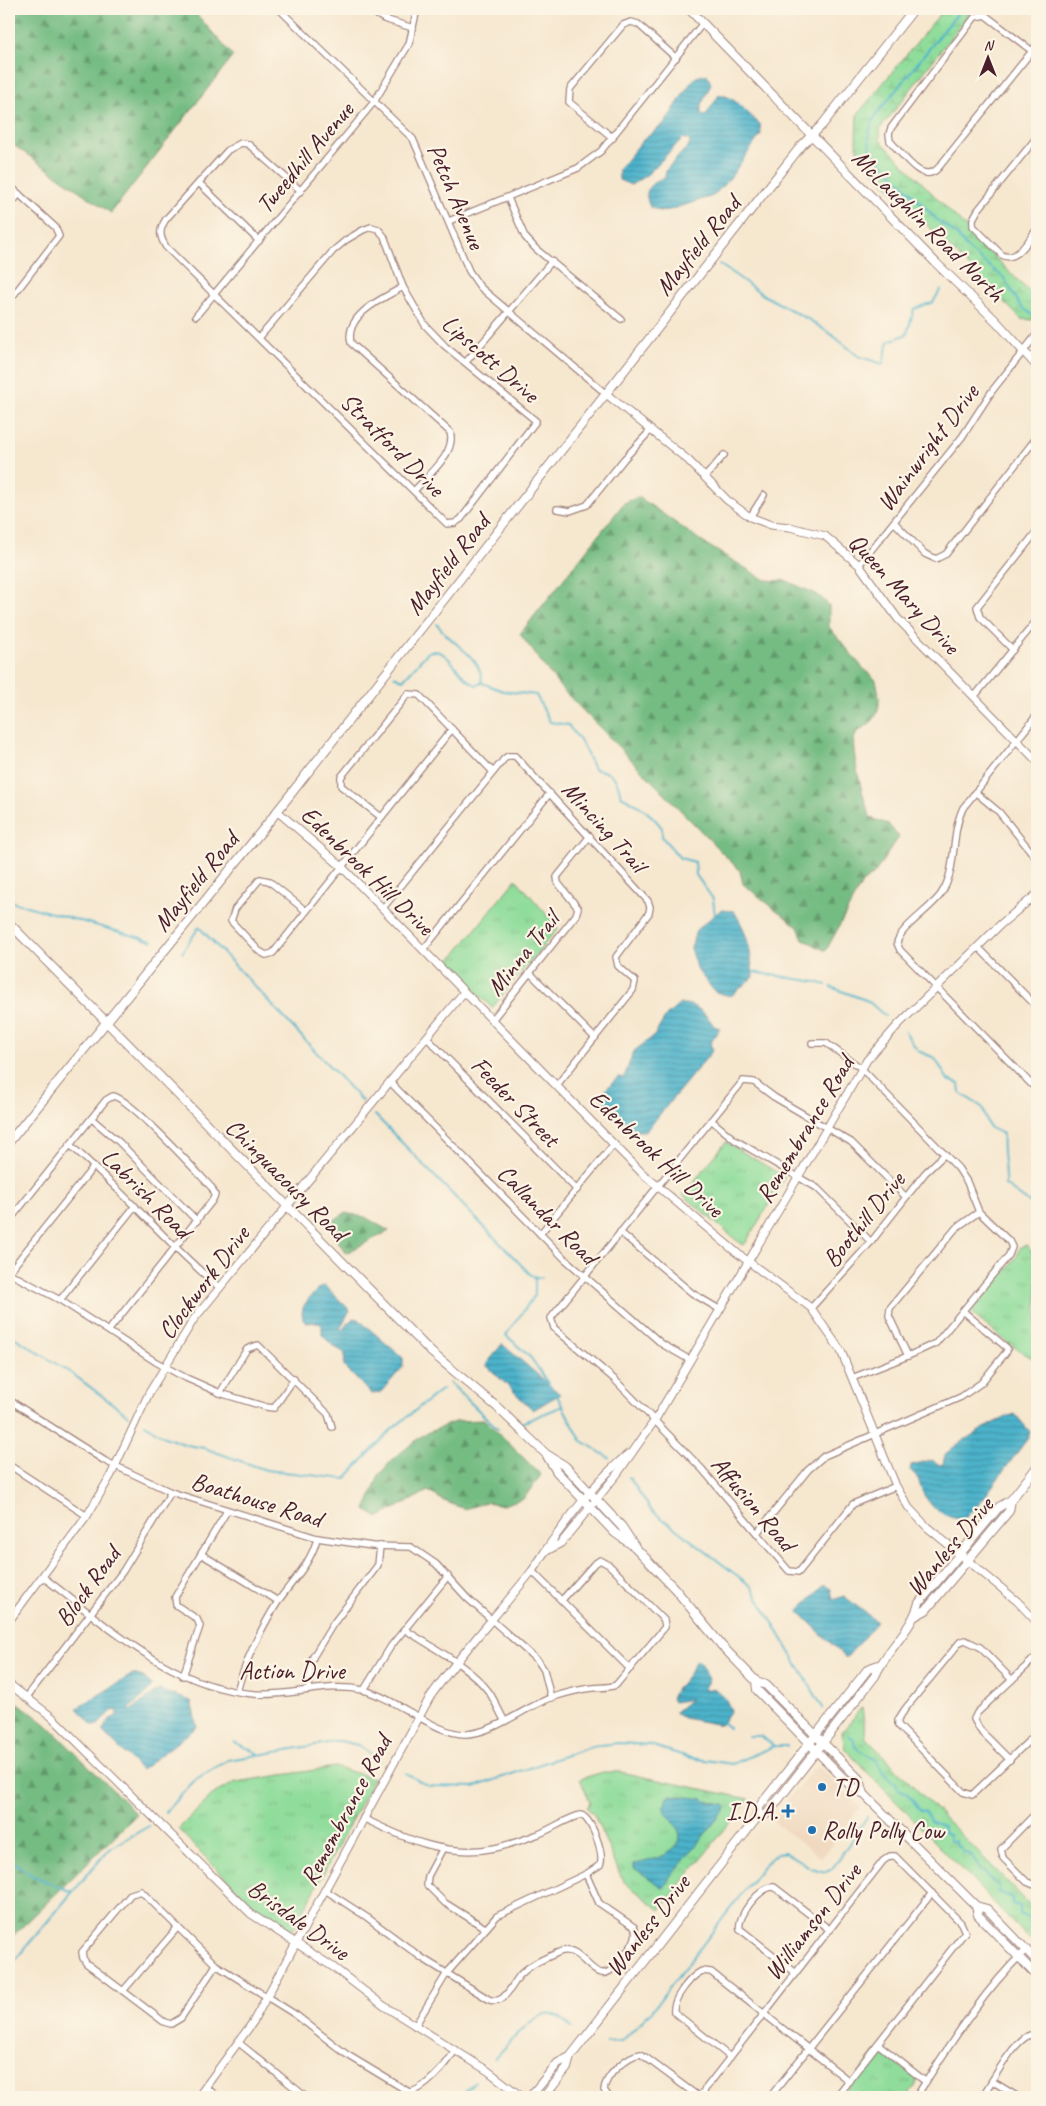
<svg xmlns="http://www.w3.org/2000/svg" width="1046" height="2106" viewBox="0 0 1046 2106" font-family="Caveat,sans-serif">
<defs>
<pattern id="forest-firs" width="22" height="20" patternUnits="userSpaceOnUse" patternTransform="scale(1.25)"><rect width="22" height="20" fill="#74bc83"/><path d="M5 1l3.5 6h-7zM16 11l3.5 6h-7z" fill="#61986b"/></pattern>
<pattern id="wetland-marsh" width="20" height="14" patternUnits="userSpaceOnUse" patternTransform="scale(1.25)"><rect width="20" height="14" fill="#90dd9b"/><path d="M1 5h8M5 5V1M11 12h8M15 12V8" fill="none" stroke="#7ebd86"/></pattern>
<pattern id="park-tufts" width="24" height="20" patternUnits="userSpaceOnUse" patternTransform="scale(1.25)"><rect width="24" height="20" fill="#90dd9b"/><path d="M3 7l-1-3M5 7V3M7 7l1-3M15 17l-1-3M17 17v-4M19 17l1-3" fill="none" stroke="#7ebd86"/></pattern>
<pattern id="water-rules" width="6" height="5" patternUnits="userSpaceOnUse" patternTransform="scale(1.25)"><rect width="6" height="5" fill="#4cb3cb"/><path d="M0 2.5h6" fill="none" stroke="#4191a5"/></pattern>
</defs>
<rect width="100%" height="100%" fill="#fcf5e5"/>
<filter id="ink" filterUnits="userSpaceOnUse"><feTurbulence type="fractalNoise" baseFrequency=".02" numOctaves="2"/><feDisplacementMap in="SourceGraphic" scale="10" xChannelSelector="R" yChannelSelector="G"/><feConvolveMatrix kernelMatrix="1 2 1 2 8 2 1 2 1" color-interpolation-filters="sRGB"/></filter>
<filter id="wash" filterUnits="userSpaceOnUse"><feTurbulence type="fractalNoise" baseFrequency=".0096" numOctaves="4" result="noise"/><feDisplacementMap in="SourceGraphic" scale="20" xChannelSelector="R" yChannelSelector="G"/><feGaussianBlur stdDeviation="1.12" result="paint"/><feColorMatrix in="noise" values="0 0 0 0 0 0 0 0 0 0 0 0 0 0 0 0 0 1.4 0 .05"/><feComposite in="paint" operator="in"/></filter>
<g filter="url(#wash)">
<rect width="100%" height="100%" fill="#f6e7cf"/>
<polygon fill="#efd6bb" points="819,1767 860,1807 821,1858 772,1820 813,1769"/>
<g fill="url(#forest-firs)" stroke="#5f6e57">
<polygon points="9,9 192,9 233,56 111,213 12,144 9,144"/>
<path d="M639,497L704,543L765,580L787,581L818,595L829,605V627L862,667L876,680C879,694 883,712 870,723C863,729 857,729 854,739C851,752 865,806 871,818L888,824L899,837L874,874L862,883L826,951L803,939L798,927L743,884L740,871L560,687L520,634L624,503Z"/>
<polygon points="345,1213 365,1217 389,1231 346,1253 327,1225"/>
<polygon points="485,1420 541,1475 524,1498 503,1505 487,1502 465,1509 444,1501 428,1491 378,1518 366,1510 379,1475 393,1459 424,1434 457,1421"/>
<polygon points="16,1701 47,1725 137,1814 9,1940 9,1710"/>
</g>
<polygon fill="url(#wetland-marsh)" stroke="#6d7e63" points="944,9 973,9 880,129 880,140 1037,300 1037,316 1033,320 1021,319 860,158 856,142 857,115"/>
<g fill="url(#park-tufts)" stroke="#6d7e63">
<polygon points="516,879 558,928 492,1008 448,963"/>
<polygon points="726,1142 785,1177 745,1244 742,1245 683,1195"/>
<polygon points="1027,1245 1037,1261 1037,1361 1009,1344 971,1313 1017,1256 1020,1247"/>
<polygon points="862,1707 866,1738 1037,1912 1037,1947 845,1749 842,1732"/>
<polygon points="335,1767 374,1778 294,1929 290,1930 246,1899 178,1829 215,1793 236,1782"/>
<polygon points="603,1772 620,1772 749,1799 660,1910 623,1881 594,1815 587,1808 590,1802 580,1779"/>
<polygon points="880,2051 916,2078 916,2085 908,2097 841,2097 876,2052"/>
</g>
<g fill="url(#water-rules)" stroke="#4b697b">
<path d="M707,74L711,84L701,106V115H706L719,95C735,95 748,115 760,124L761,134L730,178L713,196L669,210L660,211L650,207C642,190 650,183 665,177L666,170L690,144L689,140L683,138L648,174L631,185L619,180V169L643,140L665,123L691,82L696,77Z"/>
<path d="M721,910L734,911C748,933 751,952 753,977L731,996L715,992L698,971L691,948L696,930Z"/>
<path d="M680,1004C695,1003 707,1014 714,1026L720,1028L710,1044L713,1050L646,1131H627L603,1104L604,1091L619,1076L621,1078L624,1077L634,1051L654,1036L666,1016Z"/>
<path d="M325,1286L350,1310L340,1329L342,1330L353,1318L358,1319L403,1358V1367L380,1393L372,1394L344,1367L345,1353L333,1346L322,1335V1325L317,1322L306,1323C295,1309 310,1298 320,1287Z"/>
<polygon points="502,1344 560,1394 533,1410 486,1365"/>
<path d="M1015,1414L1030,1432L1028,1438L980,1503L964,1519C947,1520 931,1508 923,1493C918,1482 921,1479 910,1470L911,1465L932,1460L940,1465L943,1464C944,1460 944,1456 947,1453C957,1442 1001,1418 1015,1414Z"/>
<polygon points="824,1585 831,1589 833,1600 844,1596 877,1622 846,1658 798,1611"/>
<path d="M695,1661H699L709,1679L703,1690L714,1688L725,1698L731,1710L721,1725L684,1718L674,1713L691,1699L673,1702L671,1698C678,1684 691,1676 695,1661Z"/>
<polygon points="133,1674 143,1677 152,1685 149,1691 128,1710 130,1711 159,1690 191,1701 197,1727 141,1770 102,1731 110,1719 117,1716 117,1710 112,1711 98,1725 92,1725 77,1708"/>
<path d="M671,1795L704,1799L706,1801L724,1804L726,1808L669,1879L664,1888L634,1868V1864C650,1861 686,1853 679,1832C676,1823 668,1816 664,1809L667,1797Z"/>
</g>
<g fill="none" stroke-linecap="round" stroke-linejoin="round">
<g stroke="#4cb3cb" stroke-width="2">
<path d="M961,9L876,115C869,128 866,138 872,152L937,220L956,234L969,250L1004,278L1021,307L1034,316"/>
<polyline points="719,264 765,296 808,319 835,337 858,356 883,364 888,342 907,334 914,309 933,302 941,289"/>
<path d="M437,624C451,645 482,655 482,683L503,691L536,695L550,722L568,725L581,742L594,769C613,772 617,777 621,796C636,803 652,814 662,828V837L680,858L695,862L696,875L713,899L715,915"/>
<path d="M394,676L403,680L428,652C449,644 459,681 477,685L481,683"/>
<polyline points="9,901 152,941"/>
<polyline points="182,953 199,927 362,1101"/>
<polyline points="753,972 816,982 826,985"/>
<polyline points="831,987 868,1001 885,1016"/>
<path d="M905,1032L918,1051L935,1058L948,1080L959,1084L960,1093L982,1107L989,1127L1003,1134C1001,1152 1006,1167 1005,1185L1037,1208"/>
<polyline points="375,1115 532,1276 542,1278"/>
<polyline points="535,1276 535,1295 506,1335 531,1358 550,1386"/>
<polyline points="9,1334 74,1375 129,1416"/>
<polyline points="450,1383 498,1429"/>
<polyline points="556,1394 581,1440 609,1458"/>
<polyline points="145,1424 164,1437 187,1445 204,1448 266,1470 345,1479 391,1430 442,1389"/>
<polyline points="519,1424 563,1406"/>
<polyline points="629,1477 651,1510 751,1586 823,1708"/>
<polyline points="722,1722 729,1728"/>
<polyline points="748,1736 761,1736 774,1746"/>
<polyline points="849,1736 853,1738 855,1747 875,1760 891,1781 896,1783 898,1789 906,1792 920,1810 926,1812 930,1821 944,1827 944,1832 950,1836 950,1841 956,1841 957,1846 962,1848 962,1852 970,1854 980,1869 987,1873 988,1878 999,1886 999,1892 1012,1898 1012,1904 1020,1906 1020,1914 1030,1919 1029,1923 1037,1926"/>
<polyline points="234,1742 257,1753"/>
<polyline points="405,1773 428,1786 474,1787 593,1746 618,1743 650,1745 691,1758 732,1764 774,1746 787,1746"/>
<polyline points="165,1812 196,1779 228,1760 340,1741 358,1745 380,1760"/>
<polyline points="9,1858 31,1875 72,1892"/>
<polyline points="9,1967 109,1849 149,1826"/>
<polyline points="607,2042 622,2041 651,2012 763,1866 777,1853 785,1852 811,1868 826,1872 832,1869 867,1817"/>
<path d="M494,2059C506,2048 535,2009 552,2014C559,2016 567,2023 572,2028"/>
<polyline points="459,2097 475,2081"/>
</g>
</g>
</g>
<g filter="url(#ink)">
<g fill="none" stroke-linecap="round" stroke-linejoin="round">
<defs>
<g id="minor">
<polyline points="279,9 413,139 469,271 480,287 605,393"/>
<polyline points="368,9 384,19 413,28"/>
<path d="M1032,51L985,15L975,17L891,128L889,134L890,141C902,153 923,187 939,167L1032,51L1037,44"/>
<path d="M1037,137L978,210L973,219V226L1002,255C1017,263 1029,239 1037,229"/>
<polyline points="613,138 569,102 570,89 623,25 631,22 638,24 676,58"/>
<polyline points="199,183 259,241"/>
<polyline points="9,185 55,227 59,236 9,301"/>
<polyline points="508,198 525,237 536,249 621,319"/>
<polyline points="9,207 19,194"/>
<polyline points="449,221 578,168 601,151 703,23"/>
<path d="M403,287C383,298 344,315 351,343L450,432C457,453 427,476 414,491"/>
<polyline points="196,316 374,102 409,44 417,9"/>
<path d="M259,338L333,251L346,240L363,230L371,227L378,229L384,236L403,287L425,325L445,346L536,421L461,519L455,523L447,524L166,247C159,236 159,230 166,219L228,150L241,143L248,144L301,191"/>
<polyline points="466,362 552,261"/>
<polyline points="705,477 724,455"/>
<polyline points="557,509 570,511 587,505 624,459 651,430"/>
<polyline points="750,517 764,495"/>
<polyline points="894,522 925,554 936,559 946,554 1037,437"/>
<polyline points="859,565 962,437 992,391 1037,334"/>
<polyline points="1013,650 980,617 977,607 1037,531"/>
<polyline points="974,697 1037,620"/>
<path d="M1037,715L963,808C950,835 958,869 941,894C931,909 900,927 897,943L900,950L1037,1090"/>
<polyline points="975,792 999,812 1037,859"/>
<polyline points="381,817 341,786 341,777 408,694 419,695 493,772"/>
<polyline points="383,908 504,759 508,756 515,756 648,901 650,907 649,913 616,957 618,966 635,981 633,990 557,1085"/>
<polyline points="306,911 269,881 260,879 235,909 231,921 259,951 266,955 273,953 452,729"/>
<polyline points="978,947 1037,1007"/>
<polyline points="423,950 550,793"/>
<polyline points="530,973 595,1038"/>
<polyline points="492,1020 576,915 578,908 558,883 557,877 590,836"/>
<polyline points="427,1038 577,1190"/>
<polyline points="812,1043 826,1043 861,1068 958,1168 967,1182 979,1212 1009,1241 1012,1247 1009,1255 936,1343 908,1356 852,1378"/>
<polyline points="390,1082 565,1259 662,1344 690,1360"/>
<polyline points="92,1119 119,1142 197,1221"/>
<polyline points="711,1120 735,1140 817,1188 871,1242"/>
<path d="M70,1145C123,1190 167,1244 220,1288"/>
<path d="M9,1221L106,1100L113,1096C130,1098 196,1171 212,1188L215,1195L212,1201L109,1330"/>
<polyline points="620,1232 692,1293 719,1309"/>
<polyline points="540,1234 614,1144"/>
<polyline points="9,1272 94,1166"/>
<polyline points="9,1273 60,1300 156,1362 186,1378 220,1393 266,1407 274,1408 294,1379"/>
<polyline points="60,1300 135,1206"/>
<polyline points="811,1308 871,1242 925,1173 945,1154"/>
<polyline points="908,1356 889,1316 890,1308 956,1228 979,1212"/>
<polyline points="220,1393 247,1349 258,1345 328,1414 332,1427"/>
<polyline points="9,1400 105,1461 171,1492 317,1538 372,1546 411,1547 436,1564 467,1598 538,1661 544,1670 551,1698"/>
<polyline points="9,1465 87,1516"/>
<polyline points="896,1486 853,1504 799,1572 789,1571 702,1469 614,1379 554,1328 551,1318 743,1081 754,1082 774,1097 851,1142 906,1197"/>
<polyline points="757,1533 808,1470 824,1456 961,1397 981,1383 1007,1351 1007,1348 963,1311"/>
<polyline points="201,1554 278,1601"/>
<polyline points="532,1571 630,1669"/>
<path d="M43,1577C107,1625 170,1687 254,1694C291,1697 326,1682 363,1690C396,1698 436,1735 466,1734C495,1733 526,1706 553,1697C566,1693 580,1689 593,1688C601,1687 609,1688 616,1685L665,1627L664,1620L609,1565L600,1560L593,1565L562,1600"/>
<path d="M404,1629C430,1646 471,1667 489,1692C495,1701 499,1711 504,1720"/>
<polyline points="183,1676 200,1626 197,1619 176,1605 175,1597 227,1511"/>
<polyline points="1012,1680 980,1647 965,1640 960,1642 905,1709 898,1720 898,1725 963,1792 972,1795 1037,1733"/>
<polyline points="309,1689 310,1666 313,1657 333,1624 378,1565 380,1546"/>
<polyline points="364,1690 391,1646 448,1576"/>
<path d="M237,1691C246,1659 261,1628 279,1600C293,1580 312,1562 317,1538"/>
<polyline points="26,1698 123,1571 171,1492"/>
<polyline points="1010,1760 980,1730 974,1719 977,1713 1037,1656"/>
<polyline points="1037,1812 1001,1849 1003,1858 1027,1882 1037,1886"/>
<path d="M363,1818C405,1839 448,1858 495,1848C509,1845 522,1840 536,1835C551,1830 566,1818 581,1815C592,1819 605,1855 600,1865L586,1874L497,1916L447,1973L415,2026"/>
<polyline points="443,1848 428,1876 427,1885 445,1903 485,1928"/>
<path d="M325,1890L368,1918L422,1958L490,2000C494,2001 497,2001 501,1999C509,1994 514,1982 520,1975C530,1964 544,1959 557,1953C581,1941 591,1983 610,1971C619,1960 642,1941 634,1927L599,1903L586,1874"/>
<path d="M216,1965L181,2018L171,2024L164,2022L86,1963L83,1958L82,1952L131,1894L141,1891L216,1965L296,2015L346,2054L409,2092C424,2091 448,2063 455,2050"/>
<path d="M796,1973L740,1929C736,1917 761,1885 774,1887L830,1930"/>
<polyline points="123,1991 178,1927"/>
<polyline points="239,2043 306,2097"/>
<polyline points="878,2044 926,2082"/>
<path d="M730,2057L674,2012C672,1999 691,1976 702,1971L711,1972L849,2081"/>
<polyline points="992,2081 1018,2097"/>
<polyline points="206,2087 218,2097"/>
<path d="M609,2097L604,2090C605,2076 627,2055 641,2054L699,2097"/>
<polyline points="699,2097 883,1861 890,1856 895,1856 961,1923 965,1932 836,2097"/>
<polyline points="770,2097 932,1893"/>
<path d="M916,2097C949,2046 982,1992 1026,1950"/>
<path d="M982,2097C992,2082 1013,2041 1030,2035L1037,2036"/>
</g>
<g id="tertiary">
<polyline points="605,393 688,460 727,500 750,517 771,525 790,527 825,536 859,565 898,619 1037,761"/>
<polyline points="277,811 341,866 642,1173 737,1253 811,1308 841,1351 896,1486 909,1508 927,1527 1017,1601 1037,1622"/>
<polyline points="545,1552 561,1543 618,1473 655,1420 867,1060 898,1025 1001,924 1037,894"/>
<polyline points="9,1621 87,1516 111,1475 149,1393 194,1319 464,992"/>
<polyline points="9,1684 52,1717 251,1914 333,1967 384,2006 488,2071 522,2097"/>
<path d="M198,2097L253,2022L430,1697C461,1653 498,1614 531,1572C540,1561 546,1548 555,1537C577,1507 600,1477 628,1454"/>
</g>
<g id="secondary">
<polyline points="689,9 936,263 996,321 1037,366"/>
<polyline points="9,923 431,1352 497,1407 546,1454 565,1466 622,1527 635,1547"/>
<polyline points="9,1142 264,828 801,146 822,125 914,9"/>
<polyline points="547,1456 557,1472 615,1533 635,1547 675,1589 722,1646 756,1681 766,1685 860,1780 864,1794"/>
<polyline points="915,1616 926,1610 1009,1511 1011,1500"/>
<polyline points="756,1681 757,1690 851,1786 864,1794 976,1906 987,1909 1037,1961"/>
<path d="M756,1819L768,1813L875,1676C886,1650 912,1630 919,1603L999,1507L1011,1500L1037,1467"/>
<polyline points="976,1906 978,1915 1037,1976"/>
<polyline points="530,2097 558,2063 570,2057"/>
<polyline points="544,2097 567,2068 570,2057 756,1819 759,1807 868,1669 881,1664"/>
</g>
</defs>
<use href="#minor" stroke="#a0837d" stroke-width="8"/>
<use href="#tertiary" stroke="#a0837d" stroke-width="9"/>
<use href="#secondary" stroke="#a0837d" stroke-width="10"/>
<use href="#minor" stroke="#fff" stroke-width="5.5"/>
<use href="#tertiary" stroke="#fff" stroke-width="7"/>
<use href="#secondary" stroke="#fff" stroke-width="8"/>
</g>
</g>
<g fill="#1f6fb2" stroke="#fcf5e5" stroke-width="2">
<circle cx="822" cy="1787" r="5"/>
<path d="M785.5 1803.5h5v5h5v5h-5v5h-5v-5h-5v-5h5z"/>
<circle cx="812" cy="1830" r="5"/>
</g>
<g text-anchor="middle" stroke-width="4.5" stroke-linejoin="round" paint-order="stroke">
<g font-size="25" fill="#4a1f2b" stroke="#fcf5e5">
<text transform="translate(304 157) rotate(-50)" y="9">Tweedhill Avenue</text>
<text transform="translate(457 196) rotate(67)" y="9">Petch Avenue</text>
<text transform="translate(929 225) rotate(45)" y="9">McLaughlin Road North</text>
<text transform="translate(697 245) rotate(-51)" y="9">Mayfield Road</text>
<text transform="translate(491 358) rotate(41)" y="9">Lipscott Drive</text>
<text transform="translate(393 444) rotate(45)" y="9">Stratford Drive</text>
<text transform="translate(927 447) rotate(-53)" y="9">Wainwright Drive</text>
<text transform="translate(447 564) rotate(-52)" y="9">Mayfield Road</text>
<text transform="translate(905 593) rotate(48)" y="9">Queen Mary Drive</text>
<text transform="translate(605 826) rotate(48)" y="9">Mincing Trail</text>
<text transform="translate(368 870) rotate(44)" y="9">Edenbrook Hill Drive</text>
<text transform="translate(195 881) rotate(-51)" y="9">Mayfield Road</text>
<text transform="translate(522 953) rotate(-51)" y="9">Minna Trail</text>
<text transform="translate(516 1101) rotate(46)" y="9">Feeder Street</text>
<text transform="translate(804 1129) rotate(-59)" y="9">Remembrance Road</text>
<text transform="translate(657 1153) rotate(43)" y="9">Edenbrook Hill Drive</text>
<text transform="translate(287 1179) rotate(45)" y="9">Chinguacousy Road</text>
<text transform="translate(147 1193) rotate(45)" y="9">Labrish Road</text>
<text transform="translate(548 1214) rotate(45)" y="9">Callandar Road</text>
<text transform="translate(863 1219) rotate(-51)" y="9">Boothill Drive</text>
<text transform="translate(203 1282) rotate(-53)" y="9">Clockwork Drive</text>
<text transform="translate(257 1499) rotate(17)" y="9">Boathouse Road</text>
<text transform="translate(754 1503) rotate(50)" y="9">Affusion Road</text>
<text transform="translate(949 1546) rotate(-50)" y="9">Wanless Drive</text>
<text transform="translate(87 1586) rotate(-54)" y="9">Block Road</text>
<text x="292" y="1679">Action Drive</text>
<text transform="translate(345 1810) rotate(-62)" y="9">Remembrance Road</text>
<text transform="translate(299 1919) rotate(36)" y="9">Brisdale Drive</text>
<text transform="translate(812 1921) rotate(-52)" y="9">Williamson Drive</text>
<text transform="translate(647 1925) rotate(-52)" y="9">Wanless Drive</text>
</g>
<g font-size="25" fill="#4a1f2b" stroke="#fcf5e5" text-anchor="start">
<text x="832" y="1796">TD</text>
<text x="778" y="1820" text-anchor="end">I.D.A.</text>
<text x="822" y="1839">Rolly Polly Cow</text>
</g>
</g>
<rect width="1046" height="2106" fill="none" stroke="#fcf5e5" stroke-width="30"/>
<g transform="translate(988 58)" stroke="#fcf5e5" stroke-width="4" paint-order="stroke">
<path d="M0-4L9 19L0 12L-9 19Z" fill="#4a1f2b"/>
<text y="-8" font-size="14" font-weight="bold" text-anchor="middle" fill="#4a1f2b">N</text>
</g>
</svg>
